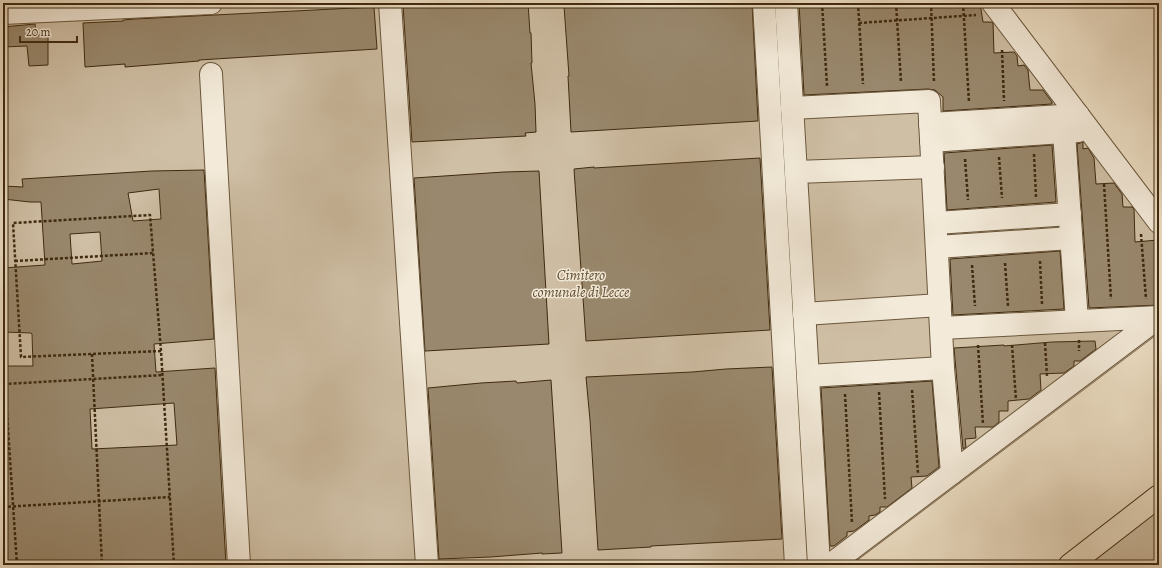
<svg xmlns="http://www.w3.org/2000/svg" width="1162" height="568" viewBox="0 0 1162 568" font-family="Alegreya,serif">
<rect width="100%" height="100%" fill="#ecdec4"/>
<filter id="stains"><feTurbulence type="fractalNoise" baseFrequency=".005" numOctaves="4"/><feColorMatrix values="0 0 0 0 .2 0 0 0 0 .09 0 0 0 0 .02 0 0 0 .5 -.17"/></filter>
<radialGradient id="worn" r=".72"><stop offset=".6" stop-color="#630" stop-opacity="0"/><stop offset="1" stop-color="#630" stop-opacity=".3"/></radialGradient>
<g fill="#cfbfa5" stroke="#87745a">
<polygon points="3,3 1004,3 1159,207 1159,333 851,565 3,565"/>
<polygon points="1159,508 1159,565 1086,565"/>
</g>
<g fill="#99886d" stroke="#3f2a0f" fill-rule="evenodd">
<polygon points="439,3 528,3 530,33 531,33 532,63 531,63 535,104 536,132 525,133 526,136 412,142 403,5"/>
<polygon points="613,3 752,3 758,121 571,132 568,76 569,76 564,6"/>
<polygon points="799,3 980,3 983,22 991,22 993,23 994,53 1014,52 1017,56 1018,66 1024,65 1028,70 1030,90 1043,90 1052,102 1052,104 943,111 943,97 935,90 928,89 804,95"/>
<polygon points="374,7 377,49 199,60 199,61 125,67 125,64 85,67 83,23 123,21 123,20 135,19"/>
<polygon points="35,24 36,35 48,35 48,65 29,66 27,46 3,47 3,27"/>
<polygon points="1083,142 1083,149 1088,148 1094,158 1096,184 1114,183 1122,194 1123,207 1132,207 1134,209 1135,242 1158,240 1159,305 1089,308 1077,144"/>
<polygon points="1052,145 1056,202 947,210 944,153"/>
<polygon points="760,158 770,330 586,341 574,169 594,167 594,168"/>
<path d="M204,170L214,339L154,344L156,372L215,368L226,565H137V563L109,565H3V366H33L32,334L31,333L3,332V268L45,265L41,202H30L3,199V186L23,187L22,179L152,171ZM159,189L161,219L133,221L128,193ZM100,232L102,261L72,264L70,234ZM174,403L177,445L92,449L90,409Z"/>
<polygon points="539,171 549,344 425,351 414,178 504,172"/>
<polygon points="1060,251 1064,309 953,315 950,259"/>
<polygon points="1095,341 1096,349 1080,361 1074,361 1074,366 1064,373 1040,374 1041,390 1029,399 1008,401 1008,411 999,411 999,422 993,427 975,427 976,438 965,439 966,447 963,449 954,348 1004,345 1004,346 1052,342"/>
<polygon points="772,367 782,539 651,546 651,547 598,550 590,420 586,377 692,372 726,369"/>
<polygon points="551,380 562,553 542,554 542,553 491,557 439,559 428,388 481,383 516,381 517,383"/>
<polygon points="932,381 939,467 927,476 911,477 912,488 887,507 880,507 880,512 875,515 869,516 869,520 854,531 847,532 847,536 834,546 830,546 821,388"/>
</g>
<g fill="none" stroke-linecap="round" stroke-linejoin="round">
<defs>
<g id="minor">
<polyline points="390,3 427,565"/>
<polyline points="764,3 796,565"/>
<polyline points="786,3 819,565"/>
<polyline points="993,3 1159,222"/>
<polyline points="3,13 211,3"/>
<polyline points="211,74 239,565"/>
<polyline points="792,108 929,101 943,368 952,473"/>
<polyline points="930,124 1078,115"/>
<polyline points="1064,132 1077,321"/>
<polyline points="931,141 1078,131"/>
<polyline points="796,172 933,167"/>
<polyline points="936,223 1070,214"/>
<polyline points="937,247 1071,238"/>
<polyline points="804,314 940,305"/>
<polyline points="941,328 1159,317"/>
<polyline points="808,376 943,368"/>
<polyline points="830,565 1159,317"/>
</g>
<polyline id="major" points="1070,565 1159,496"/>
</defs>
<use href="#minor" stroke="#6a573c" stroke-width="24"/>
<use href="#major" stroke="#3f2a0f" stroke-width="24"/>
<g stroke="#3f2a0f" stroke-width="2.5" stroke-dasharray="3 2" stroke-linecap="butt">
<polyline points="822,3 827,86"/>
<polyline points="858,3 863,84"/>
<polyline points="896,3 901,82"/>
<polyline points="931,3 934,82"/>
<polyline points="963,3 969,102"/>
<polyline points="859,23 976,15"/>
<polyline points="1002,50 1004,101"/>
<polyline points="1034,154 1036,197"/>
<polyline points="999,157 1002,198"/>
<polyline points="965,159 968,200"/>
<polyline points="1104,184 1111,299"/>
<polyline points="1141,234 1146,299"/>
<polyline points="15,261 154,253"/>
<polyline points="1040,261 1042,304"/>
<polyline points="1005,263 1008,306"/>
<polyline points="972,265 975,306"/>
<polyline points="1079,340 1079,351"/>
<polyline points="1045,343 1047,376"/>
<polyline points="978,345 983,424"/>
<polyline points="1012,345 1016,400"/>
<polyline points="161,351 21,357 13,223 150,215 161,351 174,565"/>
<polyline points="92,354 102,565"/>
<polyline points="912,390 918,473"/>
<polyline points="879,392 885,499"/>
<polyline points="845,394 852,523"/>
<polyline points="3,507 170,497"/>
<polyline points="17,565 5,384 163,375"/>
</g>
<use href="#minor" stroke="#f3ead9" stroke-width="22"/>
<use href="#major" stroke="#ecdec4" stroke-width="22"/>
</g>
<g text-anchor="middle" stroke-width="3" stroke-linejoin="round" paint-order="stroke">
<g font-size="15" font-style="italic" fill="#634f34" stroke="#f3ead9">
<text x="581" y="280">Cimitero<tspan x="581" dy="17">comunale di Lecce</tspan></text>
</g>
</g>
<rect width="1162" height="568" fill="none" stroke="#ecdec4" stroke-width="16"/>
<rect x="4" y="4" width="1154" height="560" fill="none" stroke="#3f2a0f" stroke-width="2"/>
<rect x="8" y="8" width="1146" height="552" fill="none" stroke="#3f2a0f"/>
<path d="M20 36v6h57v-6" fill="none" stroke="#3f2a0f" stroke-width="2"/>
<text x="26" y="36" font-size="12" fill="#3f2a0f" stroke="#f3ead9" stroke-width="3" paint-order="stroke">20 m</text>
<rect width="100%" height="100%" filter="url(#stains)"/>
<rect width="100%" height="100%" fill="url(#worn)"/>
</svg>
